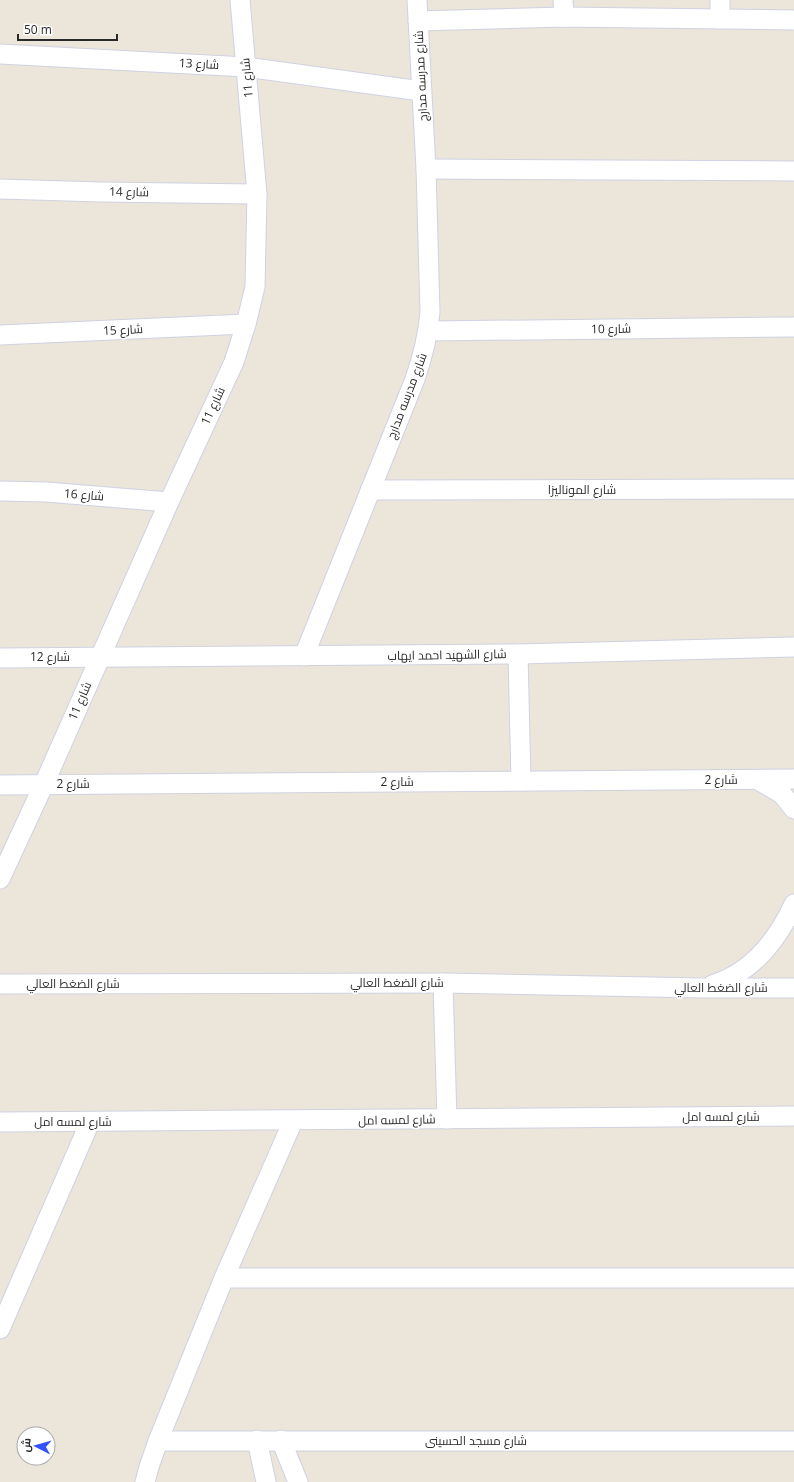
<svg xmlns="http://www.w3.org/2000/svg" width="794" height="1482" viewBox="0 0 794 1482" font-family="'Open Sans',Cairo,sans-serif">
<rect width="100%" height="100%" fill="#ece5da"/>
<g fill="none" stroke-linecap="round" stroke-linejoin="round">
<defs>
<g id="minor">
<polyline points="563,0 564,17"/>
<polyline points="720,19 720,0"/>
<polyline points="418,21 564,17 794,20"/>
<polyline points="0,54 246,67 421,91"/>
<polyline points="426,169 794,171"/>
<polyline points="0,189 101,192 257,194"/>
<polyline points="429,331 794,327"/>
<polyline points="0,335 246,324"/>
<polyline points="370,490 794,489"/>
<polyline points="0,491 46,492 169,502"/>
<polyline points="518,654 521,781"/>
<path d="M304,656L415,379C423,356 428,335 430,312L426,169L417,0"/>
<polyline points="0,658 518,654 794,647"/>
<polyline points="758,780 782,794 794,809"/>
<polyline points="0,785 794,779"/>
<polyline points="0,879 44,784 169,502 234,362 246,324 255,287 257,194 240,0"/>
<polyline points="443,983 447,1119"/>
<polyline points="0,984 443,983 703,988 794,988"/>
<path d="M712,985C751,973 777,941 794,904"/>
<polyline points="0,1122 794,1116"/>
<polyline points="224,1278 794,1278"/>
<polyline points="0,1329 90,1122"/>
<polyline points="257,1440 266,1482"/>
<polyline points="281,1440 298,1482"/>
<polyline points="158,1441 794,1441"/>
<polyline points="145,1482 149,1467 158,1441 224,1278 293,1121"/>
</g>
</defs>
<use href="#minor" stroke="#cfd2e3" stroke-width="21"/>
<use href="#minor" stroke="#fff" stroke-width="19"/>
</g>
<g text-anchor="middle" stroke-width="3.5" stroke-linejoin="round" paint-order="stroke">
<g font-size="12" fill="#292929" stroke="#fff">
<text transform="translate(199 64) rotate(3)" y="4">شارع 13</text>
<text transform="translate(421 76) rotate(-93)" y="4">شارع مدرسه مدارج</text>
<text transform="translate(247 78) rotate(-95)" y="4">شارع 11</text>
<text transform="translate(129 192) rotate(1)" y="4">شارع 14</text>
<text transform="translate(611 329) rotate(-1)" y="4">شارع 10</text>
<text transform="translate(123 330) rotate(-3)" y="4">شارع 15</text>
<text transform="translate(407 396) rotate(-69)" y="4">شارع مدرسه مدارج</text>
<text transform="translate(213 406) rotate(-65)" y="4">شارع 11</text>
<text x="582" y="494">شارع الموناليزا</text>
<text transform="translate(84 495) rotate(4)" y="4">شارع 16</text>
<text transform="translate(447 655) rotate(-1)" y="4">شارع الشهيد احمد ايهاب</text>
<text x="50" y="661">شارع 12</text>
<text transform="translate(80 701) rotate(-67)" y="4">شارع 11</text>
<text x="721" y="784">شارع 2</text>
<text x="397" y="786">شارع 2</text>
<text x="73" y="788">شارع 2</text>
<text x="397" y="987">شارع الضغط العالي</text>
<text x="73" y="988">شارع الضغط العالي</text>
<text x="721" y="992">شارع الضغط العالي</text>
<text x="721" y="1121">شارع لمسه امل</text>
<text transform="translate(397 1120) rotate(-1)" y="4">شارع لمسه امل</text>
<text x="73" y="1126">شارع لمسه امل</text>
<text x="476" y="1445">شارع مسجد الحسينى</text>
</g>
</g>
<g transform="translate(36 1446) rotate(276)"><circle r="19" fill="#ffffff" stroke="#a9a9a9"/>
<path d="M0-3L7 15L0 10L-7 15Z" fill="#3451ff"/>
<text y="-6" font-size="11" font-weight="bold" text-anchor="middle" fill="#292929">ش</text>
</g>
<path d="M18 34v6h99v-6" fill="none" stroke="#292929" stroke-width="2"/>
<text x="24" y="34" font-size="12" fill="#292929" stroke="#ffffff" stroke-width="3" paint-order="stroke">50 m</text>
</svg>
